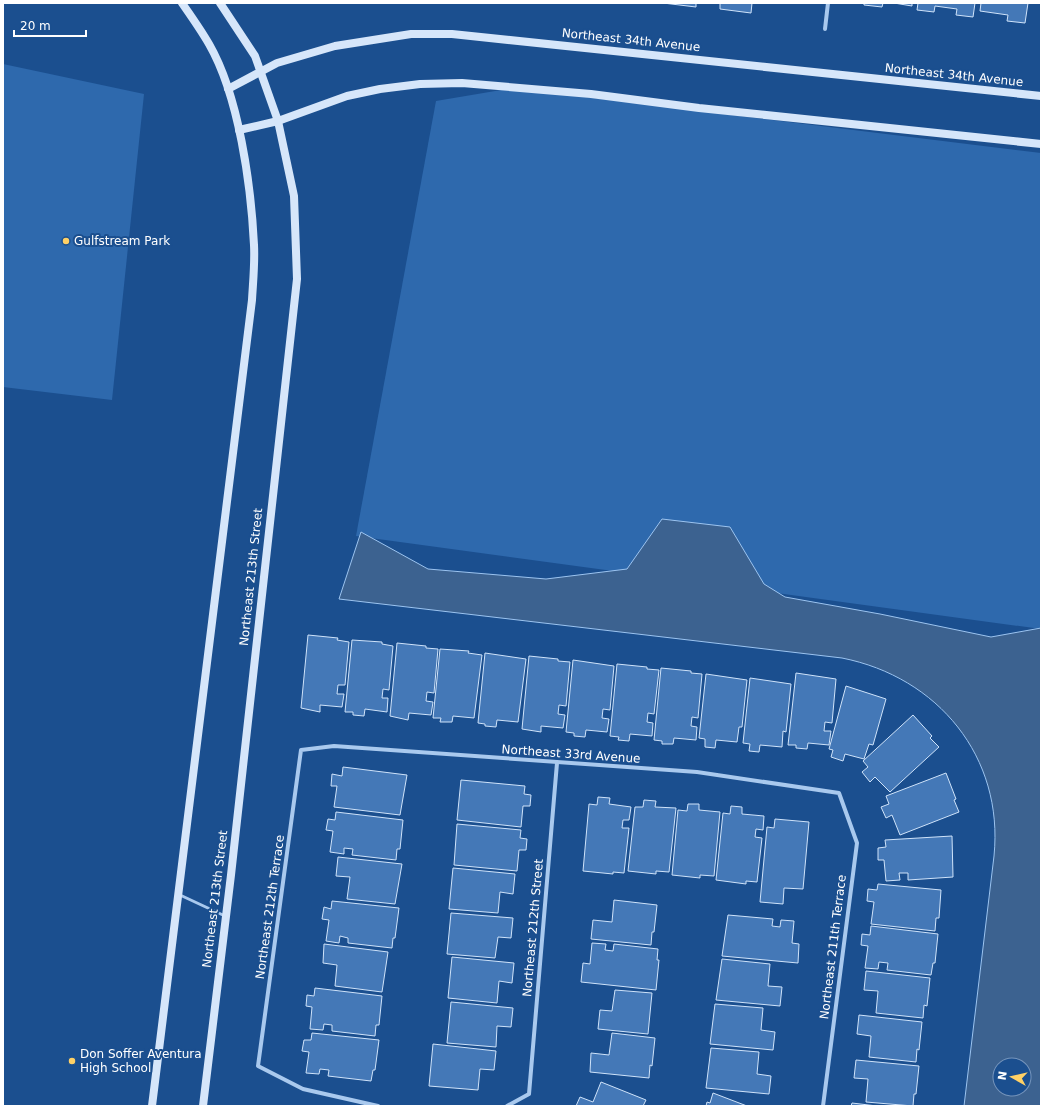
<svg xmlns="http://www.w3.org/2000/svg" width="1044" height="1109" viewBox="0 0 1044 1109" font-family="'DejaVu Sans',sans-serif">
<rect width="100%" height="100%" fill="#1b4f8f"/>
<g fill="#2e69ad">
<polygon points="3,64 144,94 112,400 3,387"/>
<polygon points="513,88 1041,153 1041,629 356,536 436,101"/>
</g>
<path fill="#3c6290" stroke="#9cc4f0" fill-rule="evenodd" d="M662,519L730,527L764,584L785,597L880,614L991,637L1041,628V1106H964L994,856C1004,757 938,677 842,658L339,599L361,532L428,569L546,579L627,569ZM1000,1065H1024V1089H1000Z"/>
<g fill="#4478b7" stroke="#cfe3fa">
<polygon points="663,3 696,3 696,7"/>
<polygon points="720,3 752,3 751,13 720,9"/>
<polygon points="864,3 883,3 882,7 864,5"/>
<polygon points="894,3 912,3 912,6"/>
<polygon points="918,3 975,3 973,17 956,15 957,9 935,6 934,12 917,10"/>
<polygon points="981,3 1028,3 1025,23 1007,21 1008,15 980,11"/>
<polygon points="308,635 338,638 337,640 349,642 345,685 338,685 337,694 344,694 342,707 320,705 320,712 301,708"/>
<polygon points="352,640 382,642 382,644 393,646 389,690 383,689 382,698 388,698 387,712 365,709 364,716 353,715 353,712 345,712"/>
<polygon points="397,643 426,646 426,648 438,649 434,693 427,692 426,701 433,702 431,715 409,713 408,720 390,716"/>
<polygon points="440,649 469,651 468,653 482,655 474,718 453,716 452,722 440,722 441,718 433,718"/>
<polygon points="485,653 526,659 518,722 497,720 496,727 485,726 485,724 478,723"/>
<polygon points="529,656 558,659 558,661 570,662 566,706 559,705 558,714 565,715 563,728 541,726 541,732 522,729"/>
<polygon points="573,660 614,666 610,710 603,709 602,718 609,719 607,732 586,730 585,737 574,736 574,733 566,732"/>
<polygon points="617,664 647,667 647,669 659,670 654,714 648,713 647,722 653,723 652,736 630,734 629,741 618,740 619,737 610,736"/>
<polygon points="661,668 691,671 691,673 702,674 698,718 692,717 691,726 697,727 696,740 674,738 673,744 662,744 662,741 654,740"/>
<polygon points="796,673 836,679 832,723 825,722 824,731 831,731 829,745 808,743 807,749 796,748 796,745 788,745"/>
<polygon points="706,674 747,680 742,727 739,727 737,742 716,740 715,748 705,747 705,739 699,738"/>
<polygon points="750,678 791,684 786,732 783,731 782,747 760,745 759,752 749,751 750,744 743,743"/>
<polygon points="846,686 886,699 873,745 869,744 864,759 845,754 843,761 831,757 833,750 829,749"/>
<polygon points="913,715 932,736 930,738 939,747 890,792 875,777 870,782 862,772 868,767 863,761"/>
<polygon points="343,767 407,775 400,815 334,807 337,786 331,786 332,774 342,776"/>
<polygon points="946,773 956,799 954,800 959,812 900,835 892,815 886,818 881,807 889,804 886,796"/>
<polygon points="461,780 525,786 524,794 531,795 530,806 523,806 521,827 457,820"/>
<polygon points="598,797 610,798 609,804 631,807 629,820 623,820 622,828 629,828 624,873 613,872 613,874 583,871 589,804 597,805"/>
<polygon points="644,800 656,801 655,807 676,808 669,872 656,871 656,874 628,871 635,807 643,807"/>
<polygon points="688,804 699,804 699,810 720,812 714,876 700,875 700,878 672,875 678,810 687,811"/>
<polygon points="731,806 742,807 742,814 764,816 763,830 756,829 755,837 762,838 757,882 746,881 746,884 716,880 723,813 730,814"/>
<polygon points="336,812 403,820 400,849 397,849 396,860 352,855 353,849 344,848 344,854 330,852 333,831 326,830 328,819 335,820"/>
<polygon points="775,819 809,822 803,889 784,888 783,904 760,902 767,827 774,828"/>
<polygon points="457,824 521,830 520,838 527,839 526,850 519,850 517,871 454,865"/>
<polygon points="952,836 953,877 908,880 908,873 899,873 900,880 886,881 884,860 878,860 878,848 886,847 885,840"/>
<polygon points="338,857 402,864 395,904 347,899 350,877 336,876"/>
<polygon points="453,868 515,874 513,894 500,892 498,913 449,909"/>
<polygon points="878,884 941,890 939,918 936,918 935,931 871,924 874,902 867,901 868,889 877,890"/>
<polygon points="614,900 657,905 654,932 652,932 651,945 591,939 593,920 612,922"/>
<polygon points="332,901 399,908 395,938 393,938 392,948 348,943 348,938 340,936 339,943 326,941 329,920 322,919 324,907 331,909"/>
<polygon points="451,913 513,918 511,938 498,937 495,958 447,954"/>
<polygon points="728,915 773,919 772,926 780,927 781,920 794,921 792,943 799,944 798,963 722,956"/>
<polygon points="871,926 938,934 935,963 933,963 931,975 887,970 888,963 879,962 878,969 865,968 868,946 861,945 862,934 870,935"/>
<polygon points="592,943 606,944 605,950 613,951 614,944 658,949 657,960 659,960 656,990 581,982 583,963 590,964"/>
<polygon points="324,944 388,952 382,992 335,986 337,965 323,963"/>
<polygon points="452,957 514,963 512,983 499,981 497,1003 448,998"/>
<polygon points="722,959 770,964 768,986 782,987 780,1006 716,1000"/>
<polygon points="866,971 930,978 927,1006 924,1005 923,1018 876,1013 878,991 864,990"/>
<polygon points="315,988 382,996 379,1025 376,1025 375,1036 332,1031 332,1025 324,1024 323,1030 310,1029 312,1007 306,1006 307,995 314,996"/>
<polygon points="615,990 652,993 648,1034 598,1029 600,1010 612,1011"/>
<polygon points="451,1002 513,1008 511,1027 497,1026 496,1047 447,1043"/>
<polygon points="715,1004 763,1008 761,1030 775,1032 773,1050 710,1044"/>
<polygon points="859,1015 922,1022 919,1050 917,1049 916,1062 869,1057 871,1036 857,1034"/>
<polygon points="312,1033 379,1040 375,1070 373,1070 371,1081 328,1076 329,1070 320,1069 319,1074 306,1073 309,1052 302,1051 304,1040 311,1040"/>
<polygon points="612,1033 655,1038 652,1066 650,1065 649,1078 590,1072 591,1053 609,1055"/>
<polygon points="433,1044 496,1051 494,1070 480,1069 478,1090 429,1086"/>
<polygon points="711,1048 759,1052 757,1074 771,1076 769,1094 706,1088"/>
<polygon points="856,1060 919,1066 916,1094 914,1094 913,1106 866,1102 868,1079 854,1078"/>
<polygon points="601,1082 646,1100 643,1106 576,1106 580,1097 593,1102"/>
<polygon points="713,1093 747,1106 706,1106 707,1102 710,1103"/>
<polygon points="852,1103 877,1106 851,1106"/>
</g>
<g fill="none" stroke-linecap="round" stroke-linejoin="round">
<polyline stroke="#a9c9ee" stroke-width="3" points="180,895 225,916"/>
<g stroke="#a9c9ee" stroke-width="4">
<polyline points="825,29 828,3"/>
<polyline points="378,1106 303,1089 258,1066 301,750 334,746 697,772 839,793 857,843 823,1106"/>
<polyline points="507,1106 529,1094 557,763"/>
</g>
<g stroke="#d6e6fa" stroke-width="8">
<polyline points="228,89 277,63 335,46 411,34 452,34 1041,96"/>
<polyline points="239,130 278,121 347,96 380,89 420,84 462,83 591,94 699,108 1041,144"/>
<path d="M152,1106L252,300C253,282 255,263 254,245C251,185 239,96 209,44C201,30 191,16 182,3"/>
<polyline points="203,1106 231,875 297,279 294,196 278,121 255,56 220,3"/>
</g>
</g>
<g fill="#ffd166" stroke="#1b4f8f" stroke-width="1.5">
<circle cx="66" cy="241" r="4"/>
<circle cx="72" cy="1061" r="4"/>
</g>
<g text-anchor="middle" stroke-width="4" stroke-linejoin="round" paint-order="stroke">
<g font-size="12" fill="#fff" stroke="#1b4f8f">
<text transform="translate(631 40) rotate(6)" y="4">Northeast 34th Avenue</text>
<text transform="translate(954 75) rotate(6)" y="4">Northeast 34th Avenue</text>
<text transform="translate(251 577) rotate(-84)" y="4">Northeast 213th Street</text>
<text transform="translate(571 754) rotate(4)" y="4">Northeast 33rd Avenue</text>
<text transform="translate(215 899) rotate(-83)" y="4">Northeast 213th Street</text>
<text transform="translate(270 907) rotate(-82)" y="4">Northeast 212th Terrace</text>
<text transform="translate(533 928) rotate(-85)" y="4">Northeast 212th Street</text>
<text transform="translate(833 947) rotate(-83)" y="4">Northeast 211th Terrace</text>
</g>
<g font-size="12" fill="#fff" stroke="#1b4f8f" text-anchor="start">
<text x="74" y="245">Gulfstream Park</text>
<text x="80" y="1058">Don Soffer Aventura<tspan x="80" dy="14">High School</tspan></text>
</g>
</g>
<rect width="1044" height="1109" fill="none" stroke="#ffffff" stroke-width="8"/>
<g transform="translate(1012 1077) rotate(278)"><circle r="19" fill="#1b4f8f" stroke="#7695bc"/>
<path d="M0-3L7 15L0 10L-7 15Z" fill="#ffd166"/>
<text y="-6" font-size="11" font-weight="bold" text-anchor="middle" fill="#ffffff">N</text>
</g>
<path d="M14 30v6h72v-6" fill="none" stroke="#ffffff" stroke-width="2"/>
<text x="20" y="30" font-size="12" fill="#ffffff" stroke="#1b4f8f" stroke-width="3" paint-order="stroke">20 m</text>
</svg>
